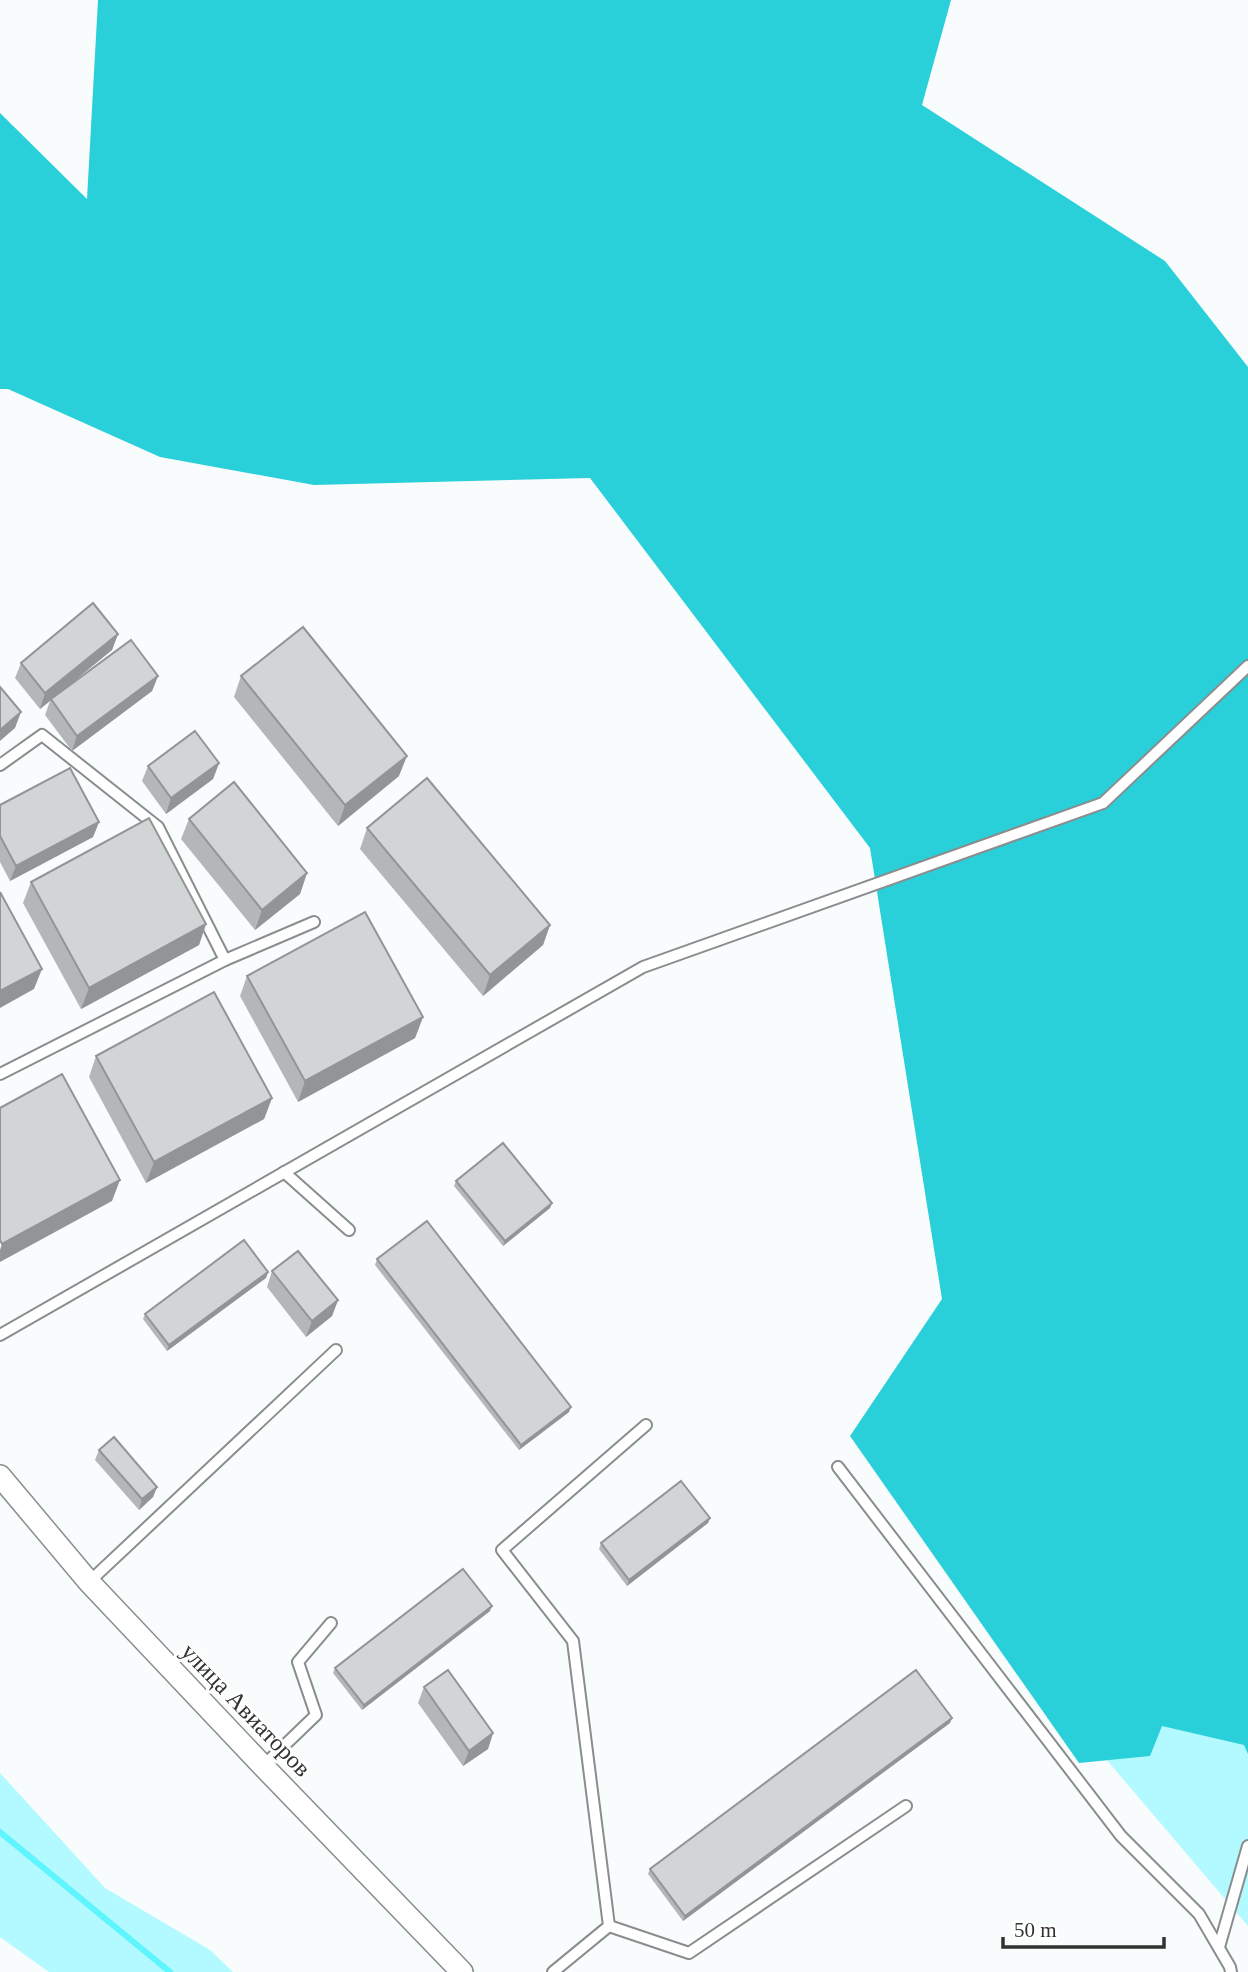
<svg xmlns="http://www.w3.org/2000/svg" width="1248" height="1972" viewBox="0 0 1248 1972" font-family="'Times New Roman',serif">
<rect width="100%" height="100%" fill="#f8fcfc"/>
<g fill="#b2faff">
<polygon points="1248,1534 1248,1926 1032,1672"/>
<polygon points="0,1773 105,1888 210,1950 233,1972 49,1972 0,1937"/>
</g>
<polygon fill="#2ad0d9" points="98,0 951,0 922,105 1165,261 1248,367 1248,1754 1244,1745 1162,1726 1150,1756 1079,1763 850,1436 942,1299 870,848 590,478 314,485 160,457 8,389 0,389 0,113 87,199"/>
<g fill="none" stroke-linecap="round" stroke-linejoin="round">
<polyline stroke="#5ef5fe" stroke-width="6" points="0,1832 170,1972"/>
<defs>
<g id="lane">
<polyline points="0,765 42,735 158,827 225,960"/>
<polyline points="0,1074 225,960 314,922"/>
<polyline points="284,1172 349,1230"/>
<polyline points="0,1335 643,967 1103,803 1248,666"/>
<polyline points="838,1467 1121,1836 1199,1914 1230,1967 1231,1972"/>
<polyline points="89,1582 336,1350"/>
<polyline points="263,1766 316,1715 298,1662 331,1623"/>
<polyline points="609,1926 689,1953 906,1806"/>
<polyline points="1219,1947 1248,1846"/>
<polyline points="553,1972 609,1926 573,1641 502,1550 646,1425"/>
</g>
<polyline id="street" points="0,1476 89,1582 263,1766 462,1972"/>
</defs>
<use href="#lane" stroke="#8a8d8d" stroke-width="14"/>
<use href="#street" stroke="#8a8d8d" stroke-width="24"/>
<use href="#lane" stroke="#fff" stroke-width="10"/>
<use href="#street" stroke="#fff" stroke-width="21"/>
</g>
<g fill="#b4b7b7">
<polygon points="118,634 112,650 63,690 158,676 152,691 72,751 45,715 50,701 40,709 15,678 21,663"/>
<polygon points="241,676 399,776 338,826 234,697"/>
<polygon points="219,763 213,779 166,814 142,781 148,766"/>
<polygon points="0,805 99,822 93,837 10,881 0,862"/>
<polygon points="189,819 307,873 300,894 255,930 181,839"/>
<polygon points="367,828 550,925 543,945 483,996 360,849"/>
<polygon points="31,882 206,924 199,945 81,1009 23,903"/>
<polygon points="247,976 423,1017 415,1038 298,1102 240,996"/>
<polygon points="96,1056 272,1098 264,1119 146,1183 89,1077"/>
<polygon points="456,1181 552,1203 550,1208 503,1246 454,1186"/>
<polygon points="377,1259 569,1412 519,1450 375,1265"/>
<polygon points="272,1271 338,1300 332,1316 306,1337 267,1287"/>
<polygon points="268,1272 266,1278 167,1351 143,1319 145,1314"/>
<polygon points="99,1450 157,1487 153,1497 139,1510 95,1460"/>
<polygon points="710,1518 708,1523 627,1586 599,1549 601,1543"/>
<polygon points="490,1611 362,1710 333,1673 335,1668"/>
<polygon points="424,1687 493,1733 488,1749 463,1766 418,1703"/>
<polygon points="950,1723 683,1921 648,1874 650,1869"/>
</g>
<g fill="#929595">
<polygon points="118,634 112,650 40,709 45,693"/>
<polygon points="158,676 152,691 72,751 77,736"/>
<polygon points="21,712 15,728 0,741 0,730"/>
<polygon points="407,756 399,776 338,826 345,805"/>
<polygon points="219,763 213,779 166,814 171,798"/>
<polygon points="99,822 93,837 10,881 16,866"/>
<polygon points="307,873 300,894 255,930 262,910"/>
<polygon points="206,924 199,945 81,1009 89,988"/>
<polygon points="550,925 543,945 483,996 490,975"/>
<polygon points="42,969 34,989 0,1008 0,991"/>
<polygon points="423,1017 415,1038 298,1102 305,1081"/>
<polygon points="272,1098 264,1119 146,1183 154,1162"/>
<polygon points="120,1180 112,1201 0,1262 0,1250 2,1244"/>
<polygon points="552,1203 550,1208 503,1246 505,1241"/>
<polygon points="268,1272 266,1278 167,1351 169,1345"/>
<polygon points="338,1300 332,1316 306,1337 312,1321"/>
<polygon points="571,1407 569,1412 519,1450 521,1445"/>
<polygon points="157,1487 153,1497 139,1510 142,1499"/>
<polygon points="710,1518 708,1523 627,1586 629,1580"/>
<polygon points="492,1606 490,1611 362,1710 364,1705"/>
<polygon points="952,1718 950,1723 683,1921 685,1916"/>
<polygon points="493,1733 488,1749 463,1766 469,1751"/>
</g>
<g fill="#d1d5d5" stroke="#929595" stroke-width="2">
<polygon points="93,603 118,634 45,693 21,663"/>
<polygon points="303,627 407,756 345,805 241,676"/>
<polygon points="131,640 158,676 77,736 51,699"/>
<polygon points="0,687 21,712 0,730"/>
<polygon points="195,731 219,763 171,798 148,766"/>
<polygon points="70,768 99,822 16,866 0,836 0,805"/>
<polygon points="427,778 550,925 490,975 367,828"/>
<polygon points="234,782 307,873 262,910 189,819"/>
<polygon points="149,818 206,924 89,988 31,882"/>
<polygon points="0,892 42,969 0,991"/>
<polygon points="365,912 423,1017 305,1081 247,976"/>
<polygon points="214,992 272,1098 154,1162 96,1056"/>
<polygon points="62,1074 120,1180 2,1244 0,1240 0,1108"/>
<polygon points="503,1143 552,1203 505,1241 456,1181"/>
<polygon points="427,1221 571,1407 521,1445 377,1259"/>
<polygon points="244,1240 268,1272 169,1345 145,1314"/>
<polygon points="298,1251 338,1300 312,1321 272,1271"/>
<polygon points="114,1437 157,1487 142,1499 99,1450"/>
<polygon points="681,1481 710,1518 629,1580 601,1543"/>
<polygon points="463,1569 492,1606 364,1705 335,1668"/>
<polygon points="448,1670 493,1733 469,1751 424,1687"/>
<polygon points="916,1670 952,1718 685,1916 650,1869"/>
</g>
<g text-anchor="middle" stroke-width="6" stroke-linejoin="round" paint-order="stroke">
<g font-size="24" fill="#313232" stroke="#fff">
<text transform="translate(246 1710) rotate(46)" y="8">улица Авиаторов</text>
</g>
</g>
<path d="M1003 1937v10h161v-10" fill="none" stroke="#313232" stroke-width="3.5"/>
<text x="1014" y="1937" font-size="21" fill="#313232" stroke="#ffffff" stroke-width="5" paint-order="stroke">50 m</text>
</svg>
